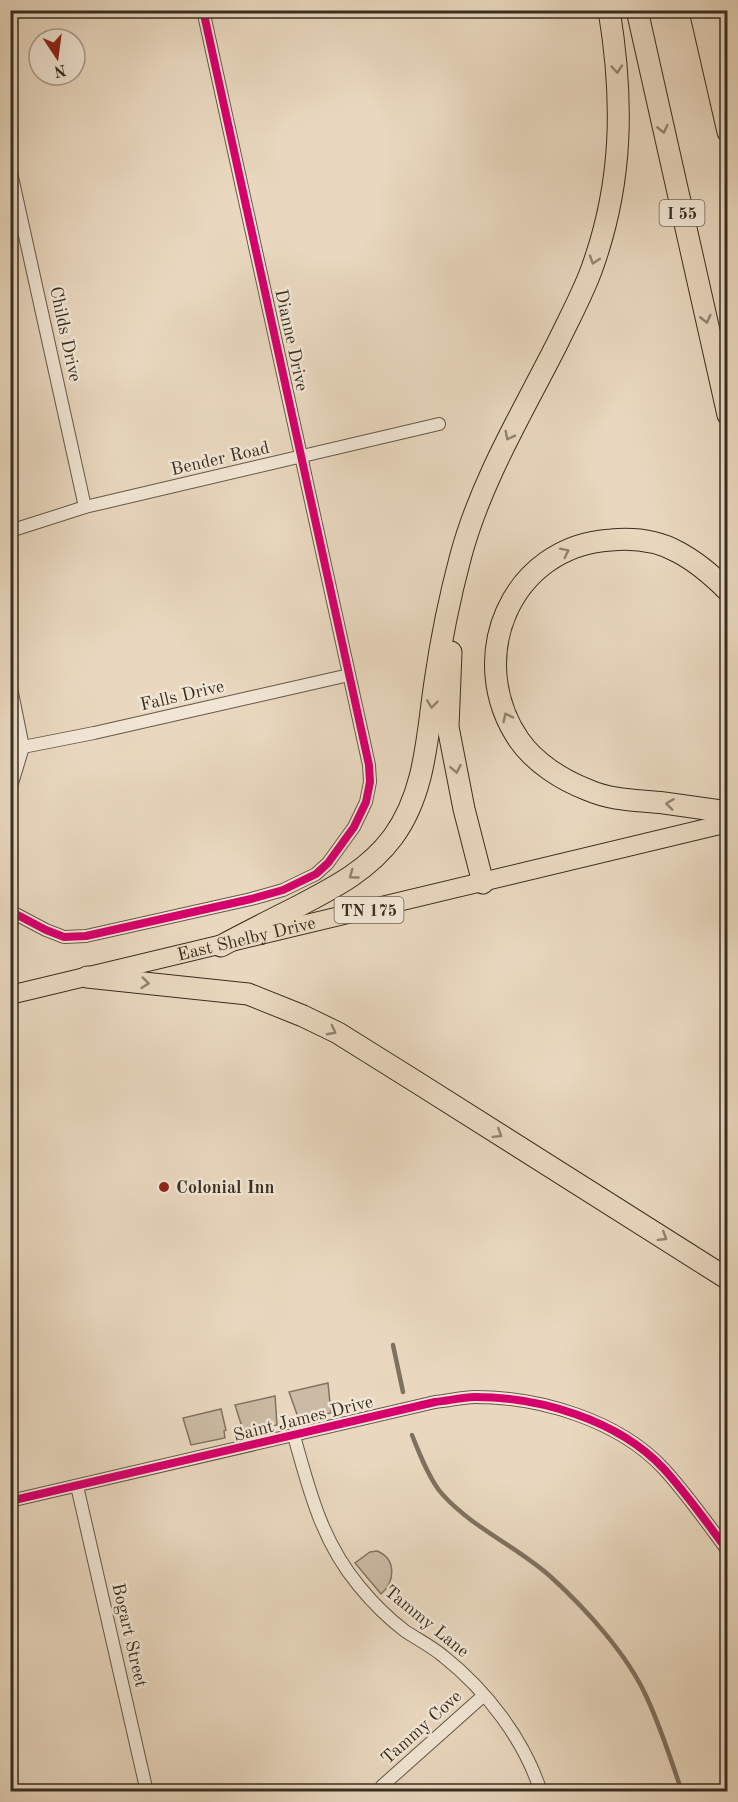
<svg xmlns="http://www.w3.org/2000/svg" width="738" height="1802" viewBox="0 0 738 1802" font-family="'Old Standard TT',serif">
<rect width="100%" height="100%" fill="#e9d8bf"/>
<filter id="stains"><feTurbulence type="fractalNoise" baseFrequency=".00333" numOctaves="4"/><feColorMatrix values="0 0 0 0 .2 0 0 0 0 .09 0 0 0 0 .02 0 0 0 .5 -.17"/></filter>
<radialGradient id="worn" r=".72"><stop offset=".6" stop-color="#630" stop-opacity="0"/><stop offset="1" stop-color="#630" stop-opacity=".3"/></radialGradient>
<g fill="#cbbba4" stroke="#827462" stroke-width="1.5">
<polygon points="328,1383 331,1413 299,1420 289,1392"/>
<polygon points="275,1396 277,1425 244,1433 235,1405"/>
<polygon points="221,1409 226,1430 224,1431 225,1438 191,1445 183,1418"/>
<path d="M377,1551C397,1559 395,1582 381,1594L355,1563L370,1552Z"/>
</g>
<g fill="none" stroke-linecap="round" stroke-linejoin="round">
<g stroke="#7e715f" stroke-width="4.5">
<polyline points="393,1345 403,1392"/>
<path d="M412,1435C419,1453 430,1481 443,1495C474,1529 518,1547 551,1577C586,1609 628,1655 647,1698C661,1728 671,1760 682,1792"/>
</g>
<defs>
<g id="minor">
<polyline points="10,168 85,507"/>
<polyline points="10,531 85,507 439,424"/>
<polyline points="10,683 23,747 10,790"/>
<polyline points="23,747 94,733 349,675"/>
<polyline points="10,911 46,930 64,937 86,936 251,899 283,890 316,874 328,863 354,827 366,802 370,782 369,765 203,10"/>
<path d="M294,1436C309,1490 322,1542 359,1586C372,1602 388,1618 405,1631C417,1639 431,1646 443,1656C486,1690 524,1739 541,1792"/>
<polyline points="77,1486 147,1792"/>
<path d="M10,1501L435,1402C448,1401 462,1397 475,1397C540,1397 618,1420 663,1468C687,1494 707,1523 728,1551"/>
<polyline points="382,1786 483,1696"/>
</g>
<g id="primary">
<path id="s1" d="M10,995L728,823"/>
</g>
<g id="motorway">
<polyline points="637,10 728,415"/>
<polyline points="700,10 728,132"/>
<polyline points="713,10 728,44"/>
<path d="M728,591C713,576 697,562 678,552C658,541 633,538 611,540C510,546 464,659 519,740C535,763 562,780 588,790C613,801 638,800 664,803C685,806 706,809 728,812"/>
<polyline points="451,652 448,727 464,809 483,883"/>
<path d="M221,946C245,933 269,921 293,909C331,889 367,872 393,837C426,792 427,735 435,682C441,640 450,596 461,555C482,478 524,410 559,340C570,317 582,295 591,271C623,184 624,101 609,10"/>
<polyline points="87,977 248,994 303,1016 338,1033 418,1083 728,1279"/>
</g>
</defs>
<use href="#minor" stroke="#645848" stroke-width="14"/>
<use href="#primary" stroke="#382e20" stroke-width="20"/>
<use href="#motorway" stroke="#382e20" stroke-width="23"/>
<use href="#minor" stroke="#f1e6d5" stroke-width="12"/>
<use href="#primary" stroke="#e9d8bf" stroke-width="18"/>
<use href="#motorway" stroke="#e9d8bf" stroke-width="21"/>
<defs>
<g id="cycleway">
<polyline points="10,911 46,930 64,937 86,936 251,899 283,890 316,874 328,863 354,827 366,802 370,782 369,765 203,10"/>
<path d="M10,1501L435,1402C448,1401 462,1397 475,1397C540,1397 618,1420 663,1468C687,1494 707,1523 728,1551"/>
</g>
</defs>
<use href="#cycleway" stroke="#f1e6d5" stroke-width="11"/>
<use href="#cycleway" stroke="#d6006c" stroke-width="8"/>
</g>
<defs><path id="oneway-chevron" d="M-2-3.5L2.5 0L-2 3.5" fill="none" stroke-width="1.6" stroke-linecap="round" stroke-linejoin="round" transform="scale(1.5)"/></defs>
<g stroke="#908370">
<use href="#oneway-chevron" transform="translate(617 69) rotate(85)"/>
<use href="#oneway-chevron" transform="translate(663 129) rotate(77)"/>
<use href="#oneway-chevron" transform="translate(594 260) rotate(108)"/>
<use href="#oneway-chevron" transform="translate(706 319) rotate(77)"/>
<use href="#oneway-chevron" transform="translate(509 436) rotate(117)"/>
<use href="#oneway-chevron" transform="translate(565 552) rotate(-26)"/>
<use href="#oneway-chevron" transform="translate(432 704) rotate(97)"/>
<use href="#oneway-chevron" transform="translate(507 717) rotate(-116)"/>
<use href="#oneway-chevron" transform="translate(456 769) rotate(79)"/>
<use href="#oneway-chevron" transform="translate(670 804) rotate(-173)"/>
<use href="#oneway-chevron" transform="translate(353 875) rotate(144)"/>
<use href="#oneway-chevron" transform="translate(145 983) rotate(6)"/>
<use href="#oneway-chevron" transform="translate(332 1031) rotate(28)"/>
<use href="#oneway-chevron" transform="translate(498 1134) rotate(32)"/>
<use href="#oneway-chevron" transform="translate(663 1237) rotate(32)"/>
</g>
<circle fill="#8f2418" stroke="#f1e6d5" stroke-width="2" cx="164" cy="1187" r="6"/>
<g text-anchor="middle" stroke-width="5" stroke-linejoin="round" paint-order="stroke">
<g fill="#f1e6d5" stroke="#706556" stroke-width="1.5">
<rect x="659.5" y="200" width="45" height="26" rx="4.5"/>
<rect x="334.5" y="897" width="69" height="26" rx="4.5"/>
</g>
<g font-size="16" font-weight="bold" fill="#382e20">
<text x="682" y="219">I 55</text>
<text x="369" y="916">TN 175</text>
</g>
<g font-size="18" fill="#382e20" stroke="#f1e6d5">
<text transform="translate(66 334) rotate(78)" y="6">Childs Drive</text>
<text transform="translate(292 340) rotate(78)" y="6">Dianne Drive</text>
<text transform="translate(220 458) rotate(-13)" y="6">Bender Road</text>
<text transform="translate(182 695) rotate(-13)" y="6">Falls Drive</text>
<text dy="6" stroke="none"><textPath href="#s1" startOffset="243">East Shelby Drive</textPath></text>
<text transform="translate(303 1418) rotate(-14)" y="6">Saint James Drive</text>
<text transform="translate(427 1621) rotate(39)" y="6">Tammy Lane</text>
<text transform="translate(130 1635) rotate(77)" y="6">Bogart Street</text>
<text transform="translate(421 1727) rotate(-42)" y="6">Tammy Cove</text>
</g>
<g font-size="18" font-weight="bold" fill="#382e20" stroke="#f1e6d5" text-anchor="start">
<text x="176" y="1193">Colonial Inn</text>
</g>
</g>
<rect width="738" height="1802" fill="none" stroke="#e9d8bf" stroke-width="36"/>
<rect x="12" y="12" width="714" height="1778" fill="none" stroke="#382e20" stroke-width="3"/>
<rect x="18" y="18" width="702" height="1766" fill="none" stroke="#382e20" stroke-width="1.5"/>
<g transform="translate(57 57) rotate(167)"><circle r="28" fill="#f1e6d5" stroke="#a79c8d" stroke-width="1.5"/>
<path d="M0-4.5L10 22L0 15L-10 22Z" fill="#8f2418"/>
<text y="-9" font-size="16" font-weight="bold" text-anchor="middle" fill="#382e20">N</text>
</g>
<rect width="100%" height="100%" filter="url(#stains)"/>
<rect width="100%" height="100%" fill="url(#worn)"/>
</svg>
